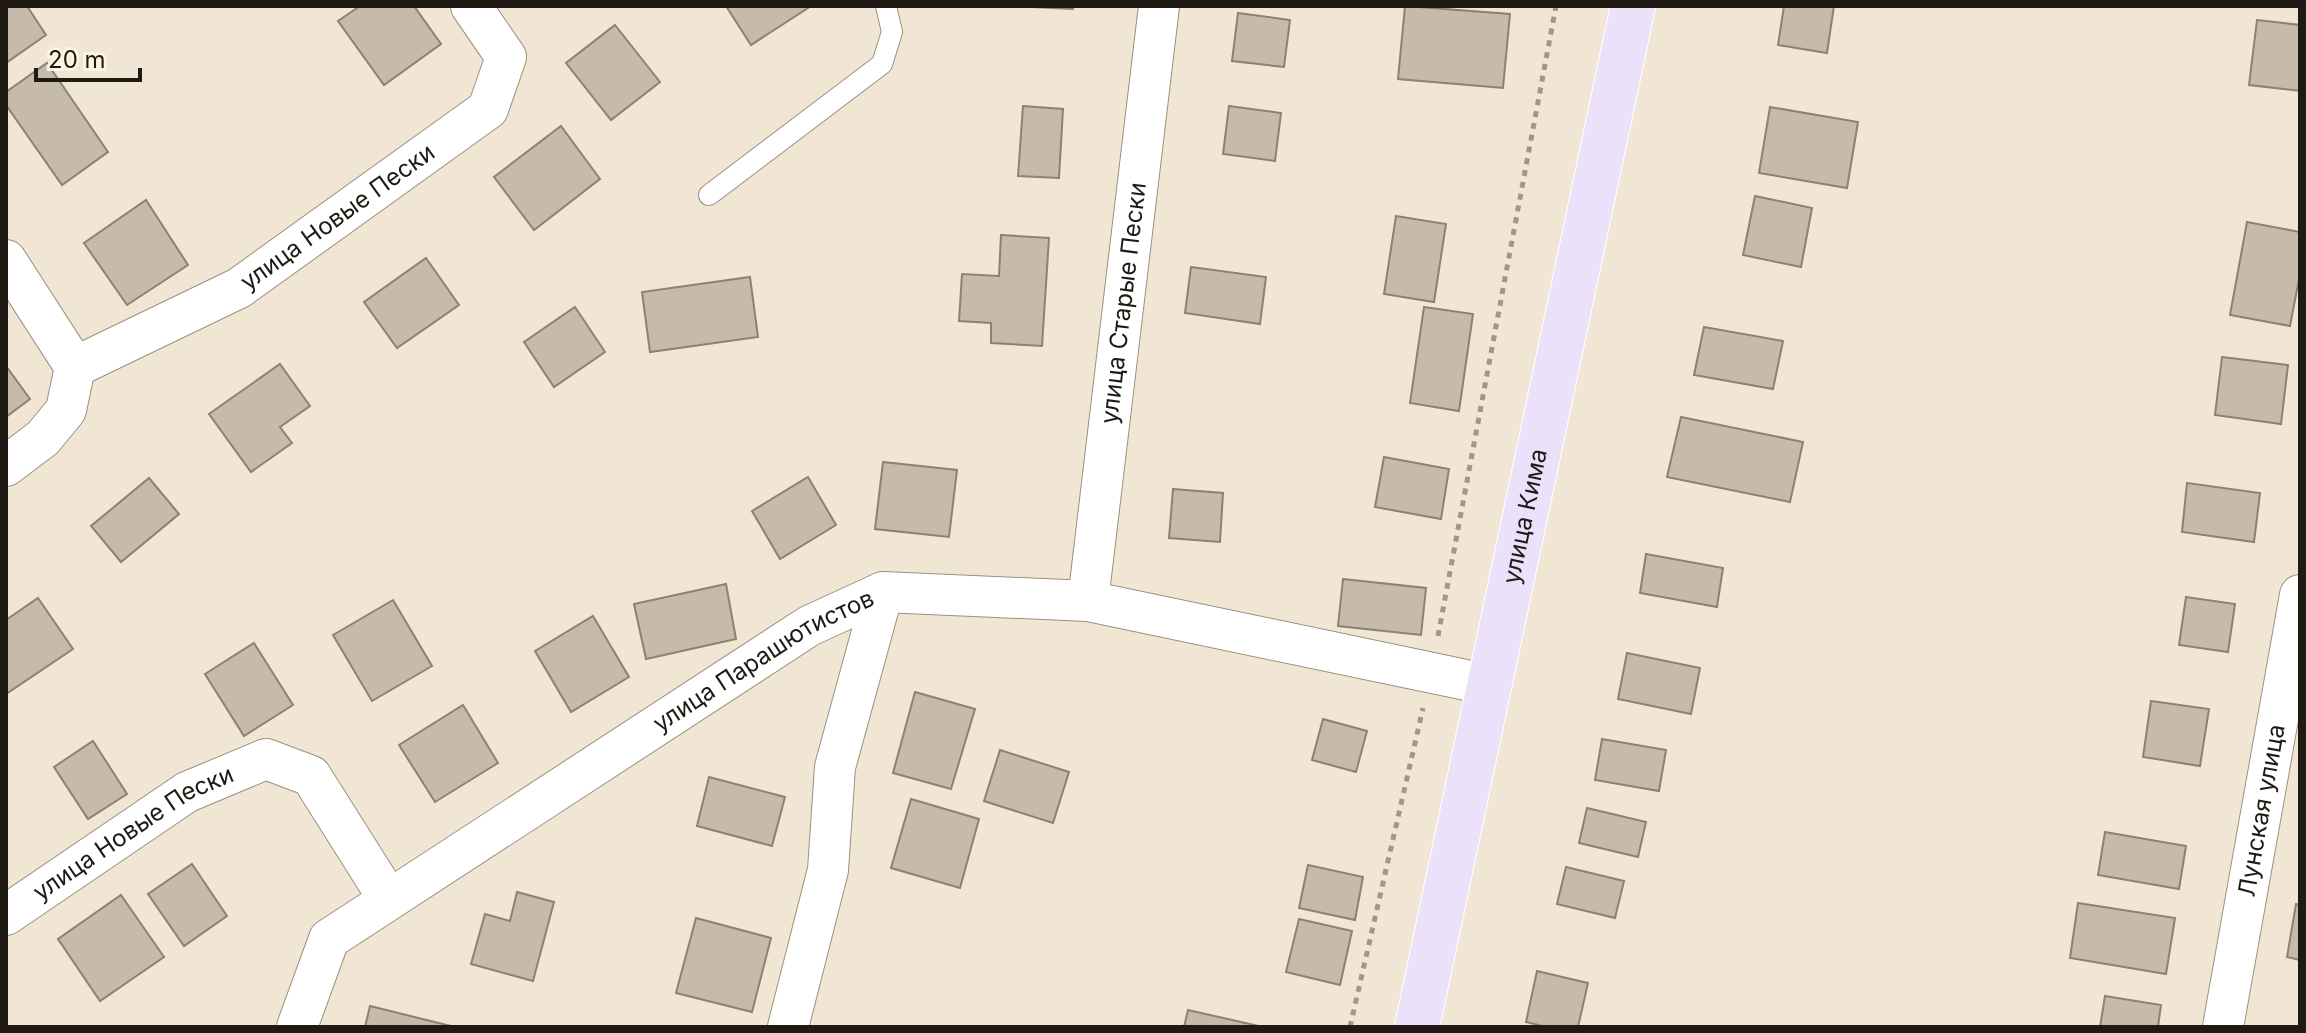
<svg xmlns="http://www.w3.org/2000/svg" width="2306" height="1033" viewBox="0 0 2306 1033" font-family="Inter,sans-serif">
<rect width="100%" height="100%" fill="#f1e6d4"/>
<g fill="#c6bbaa" stroke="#8c8272" stroke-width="2">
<polygon points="6,6 27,6 46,35 6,63"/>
<polygon points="360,6 414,6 441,44 384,85 338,21"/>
<polygon points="726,6 811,6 751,45"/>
<polygon points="1011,6 1073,6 1073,9"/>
<polygon points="1405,6 1510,14 1503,88 1398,79"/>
<polygon points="1784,6 1834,6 1827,53 1778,45"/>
<polygon points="1238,13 1290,20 1284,67 1232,61"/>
<polygon points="2257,20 2300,25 2300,91 2249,85"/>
<polygon points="615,25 660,82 611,120 566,63"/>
<polygon points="47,63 108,152 62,185 6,105 6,92"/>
<polygon points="1023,106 1063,109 1059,178 1018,176"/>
<polygon points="1229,106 1281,113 1275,161 1223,154"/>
<polygon points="1770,107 1858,122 1847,188 1759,173"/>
<polygon points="561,126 600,179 534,230 494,177"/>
<polygon points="1755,196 1812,208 1801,267 1743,255"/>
<polygon points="146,200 188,265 127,305 84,243"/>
<polygon points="1396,216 1446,224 1434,302 1384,294"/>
<polygon points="2247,222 2300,232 2300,274 2290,326 2230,315"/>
<polygon points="1001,235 1049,238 1042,346 991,343 991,323 959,321 962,274 999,276"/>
<polygon points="426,258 459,305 397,348 364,302"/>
<polygon points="1191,267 1266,277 1260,324 1185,313"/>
<polygon points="750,277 758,337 650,352 642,292"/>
<polygon points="575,307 605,352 554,387 524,342"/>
<polygon points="1424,307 1473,314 1459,411 1410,403"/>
<polygon points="1704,327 1783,341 1773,389 1694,375"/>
<polygon points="2222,357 2288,365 2281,424 2215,415"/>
<polygon points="280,364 310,406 280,427 292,443 251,472 209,414"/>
<polygon points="6,366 30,399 6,417"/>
<polygon points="1681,417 1803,442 1790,502 1667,477"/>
<polygon points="1384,457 1449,469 1441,519 1375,507"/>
<polygon points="883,462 957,470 949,537 875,529"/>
<polygon points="808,477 836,525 780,559 752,511"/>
<polygon points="149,478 179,514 121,562 91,526"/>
<polygon points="2187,483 2260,493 2254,542 2182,532"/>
<polygon points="1173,489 1223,493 1220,542 1169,538"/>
<polygon points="1646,554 1723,568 1717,607 1640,593"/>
<polygon points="1343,579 1426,588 1421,635 1338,626"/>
<polygon points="726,584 736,639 646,659 634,604"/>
<polygon points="2186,597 2235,604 2228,652 2179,645"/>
<polygon points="38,598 73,649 6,694 6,620"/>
<polygon points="393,600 432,666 372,701 333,635"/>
<polygon points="593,616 629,677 571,712 535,651"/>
<polygon points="254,643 293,705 244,736 205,674"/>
<polygon points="1627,653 1700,668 1691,714 1618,699"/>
<polygon points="915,692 975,709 951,789 893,773"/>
<polygon points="2151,701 2209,709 2200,766 2143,757"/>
<polygon points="463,705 498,763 435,802 399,745"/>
<polygon points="1323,719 1367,731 1356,772 1312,760"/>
<polygon points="1602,739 1666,750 1659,791 1595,780"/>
<polygon points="93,741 127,794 88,819 54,767"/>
<polygon points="1000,750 1069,772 1053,823 984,801"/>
<polygon points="709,777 785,797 772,846 697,826"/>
<polygon points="911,799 979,819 960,888 891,868"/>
<polygon points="1587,808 1646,822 1638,857 1579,843"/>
<polygon points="2105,832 2186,846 2179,889 2098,875"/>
<polygon points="192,864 227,916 184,946 148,894"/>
<polygon points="1308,865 1363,877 1355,920 1299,908"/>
<polygon points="1566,867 1624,881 1615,918 1557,904"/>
<polygon points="517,892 554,902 533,981 471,964 485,914 510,921"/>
<polygon points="121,895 164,957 100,1001 58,939"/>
<polygon points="2078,903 2175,918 2166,974 2070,958"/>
<polygon points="2296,904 2300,905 2300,960 2287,957"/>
<polygon points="696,918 771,938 752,1012 676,993"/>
<polygon points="1299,919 1352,931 1340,985 1286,972"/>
<polygon points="1537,971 1588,983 1578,1027 1547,1027 1526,1022"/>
<polygon points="2105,996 2161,1005 2158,1027 2100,1027"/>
<polygon points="370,1006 455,1027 365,1027"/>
<polygon points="1188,1010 1263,1027 1184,1027"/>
</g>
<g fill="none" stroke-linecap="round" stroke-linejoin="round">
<defs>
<polyline id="lane" points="709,195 882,64 892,32 886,6"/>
<g id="street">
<polyline points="6,260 75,367"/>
<path id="s1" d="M6,466L43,438L66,410L75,367L239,288L488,109L506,57L471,6"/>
<path id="s2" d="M1088,601L1159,6"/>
<path id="s3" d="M6,915L187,792L266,759L311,776L388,898"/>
<path id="s4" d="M297,1027L329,939L809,626L883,592L1088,601L1490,685"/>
<polyline points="788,1027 828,870 835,767 883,592"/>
<path id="s5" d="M2223,1027L2300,595"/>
</g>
<g id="primary">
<path id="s6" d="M1417,1027L1633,6"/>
</g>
</defs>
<use href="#lane" stroke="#9b9180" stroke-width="22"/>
<use href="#street" stroke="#9b9180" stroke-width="42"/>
<use href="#primary" stroke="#fff" stroke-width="46"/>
<g stroke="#a0978a" stroke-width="5" stroke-dasharray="6 6" stroke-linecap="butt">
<polyline points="1438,636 1556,6"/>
<polyline points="1350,1027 1423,708"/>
</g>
<use href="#lane" stroke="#fff" stroke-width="20"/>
<use href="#street" stroke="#fff" stroke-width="40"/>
<use href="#primary" stroke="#ebe1fb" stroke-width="44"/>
</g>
<g text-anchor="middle" stroke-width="6" stroke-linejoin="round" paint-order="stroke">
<g font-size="24" fill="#1f1b14" stroke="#fff3e1">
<text dy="8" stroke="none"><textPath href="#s1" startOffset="430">улица Новые Пески</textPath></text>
<text dy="8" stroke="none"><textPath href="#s2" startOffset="300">улица Старые Пески</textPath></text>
<text dy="8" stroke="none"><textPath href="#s6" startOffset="522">улица Кима</textPath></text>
<text dy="8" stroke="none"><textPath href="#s4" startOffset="610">улица Парашютистов</textPath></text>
<text dy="8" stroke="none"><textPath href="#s5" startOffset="220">Лунская улица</textPath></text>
<text dy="8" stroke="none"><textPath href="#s3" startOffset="152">улица Новые Пески</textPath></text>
</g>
</g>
<rect width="2306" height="1033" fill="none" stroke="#1f1b14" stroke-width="16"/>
<path d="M36 68v12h104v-12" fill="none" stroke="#1f1b14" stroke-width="4"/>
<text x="48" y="68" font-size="24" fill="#1f1b14" stroke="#fff3e1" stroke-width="6" paint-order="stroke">20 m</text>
</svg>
